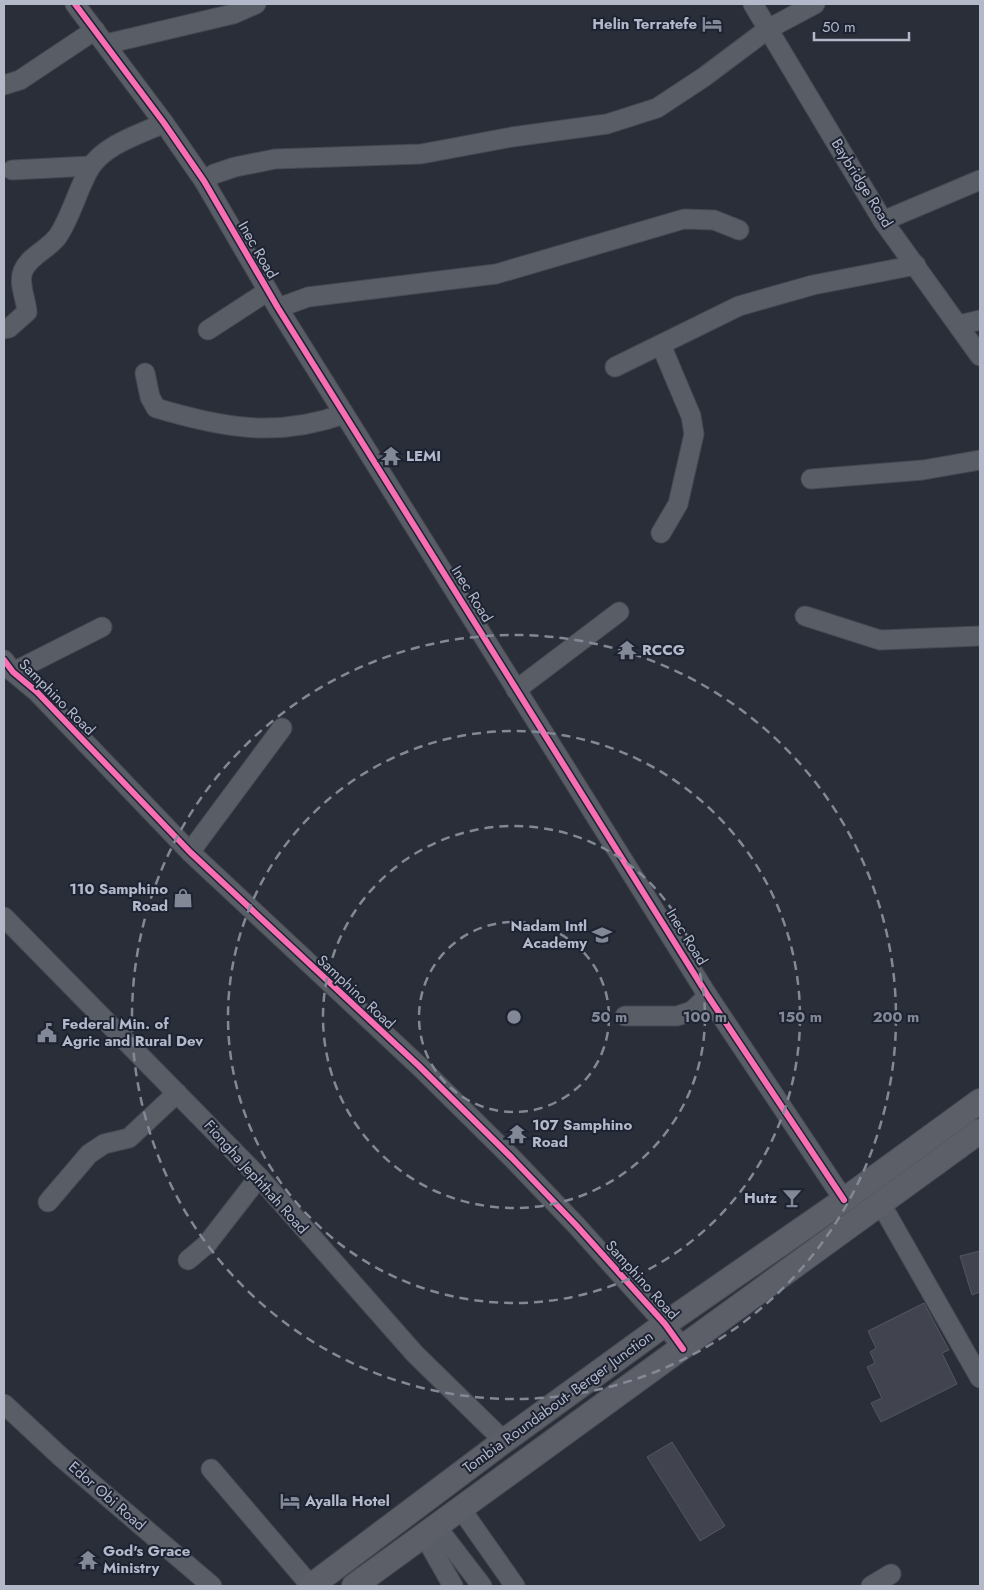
<svg xmlns="http://www.w3.org/2000/svg" width="984" height="1590" viewBox="0 0 984 1590" font-family="Jost,sans-serif">
<rect width="100%" height="100%" fill="#292e38"/>
<g fill="#41444e" stroke="#51565f">
<polygon points="980,1251 980,1292 972,1295 960,1256"/>
<polygon points="924,1303 949,1350 942,1353 957,1384 881,1422 871,1403 882,1398 867,1367 875,1363 870,1352 876,1348 868,1331"/>
<polygon points="672,1442 725,1526 700,1541 647,1457"/>
</g>
<g fill="none" stroke-linecap="round" stroke-linejoin="round">
<defs>
<g id="minor">
<polyline points="75,4 164,123 204,181 278,308 708,996 844,1200"/>
<polyline points="753,4 883,221 980,356"/>
<polyline points="106,44 233,14 256,4"/>
<polyline points="4,85 20,80 95,30"/>
<polyline points="12,170 91,166"/>
<polyline points="204,181 214,174 235,167 275,159 421,154 512,137 607,124 657,108 704,77 768,29 815,4"/>
<polyline points="883,221 980,180"/>
<polyline points="278,308 308,297 496,274 684,219 714,220 739,230"/>
<polyline points="959,325 980,320"/>
<path d="M4,329L9,328L27,312C26,298 18,284 23,271C29,256 49,249 58,236C72,215 77,190 90,168C105,144 141,134 164,123"/>
<polyline points="208,330 268,291"/>
<polyline points="661,345 691,416 694,434 678,504 661,533"/>
<polyline points="615,367 739,306 813,285 916,265"/>
<path d="M145,373L150,397L156,408C223,428 277,438 344,414"/>
<polyline points="811,479 923,470 980,460"/>
<polyline points="805,616 880,640 980,636"/>
<polyline points="4,660 13,672 37,692 190,852 419,1066 512,1158 576,1225 665,1324 683,1349"/>
<polyline points="13,672 102,627"/>
<polyline points="516,690 619,612"/>
<polyline points="190,852 282,728"/>
<polyline points="4,917 259,1177 415,1354 504,1441"/>
<polyline points="625,1016 677,1016 692,1011 708,996"/>
<polyline points="48,1202 89,1154 104,1144 129,1138 177,1093"/>
<polyline points="881,1204 980,1378"/>
<polyline points="188,1260 207,1244 259,1177"/>
<polyline points="4,1404 61,1457 212,1586"/>
<polyline points="211,1469 311,1586"/>
<polyline points="461,1509 515,1586"/>
<polyline points="436,1526 482,1586"/>
<polyline points="424,1535 453,1586"/>
<polyline points="871,1586 891,1574"/>
</g>
<g id="major">
<polyline points="311,1586 504,1441 665,1324 844,1200 980,1101"/>
<polyline points="354,1586 980,1131"/>
</g>
</defs>
<use href="#minor" stroke="#464951" stroke-width="21"/>
<use href="#major" stroke="#474b55" stroke-width="26"/>
<use href="#minor" stroke="#595d66" stroke-width="19"/>
<use href="#major" stroke="#5c5f67" stroke-width="24"/>
<defs>
<g id="cycleway">
<polyline points="75,4 164,123 204,181 278,308 708,996 844,1200"/>
<polyline points="4,660 13,672 37,692 190,852 419,1066 512,1158 576,1225 665,1324 683,1349"/>
</g>
</defs>
<use href="#cycleway" stroke="#1d2333" stroke-width="9"/>
<use href="#cycleway" stroke="#f96db3" stroke-width="6"/>
</g>
<g fill="none" stroke="#838896" stroke-width="2.5" stroke-dasharray="9 6">
<circle cx="514" cy="1017" r="95"/>
<circle cx="514" cy="1017" r="191"/>
<circle cx="514" cy="1017" r="286"/>
<circle cx="514" cy="1017" r="382"/>
</g>
<defs>
<symbol id="hotel-bare" viewBox="-9 -9 18 18"><path d="M-6-4.5h1.5V1H6V5H4.5V3h-9V5H-6ZM-4 0a1.8 1.8 0 1 1 3.6 0ZM.5 0V-2.5h3Q6-2.5 6 0Z" fill="#838896" stroke="#1d2333" stroke-width="2.5" paint-order="stroke"/></symbol>
<symbol id="temple-bare" viewBox="-9 -9 18 18"><path d="M0-6L5-2H3V0L6.5 2.5H4V6H1.5V3h-3V6H-4V2.5H-6.5L-3 0V-2H-5Z" fill="#838896" stroke="#1d2333" stroke-width="2.5" paint-order="stroke"/></symbol>
<symbol id="shop-bare" viewBox="-9 -9 18 18"><path d="M-5-2.5h2.3a2.7 3.5 0 0 1 5.4 0H5L5.5 6h-11ZM-1.5-2.5h3a1.5 2.3 0 0 0-3 0Z" fill="#838896" stroke="#1d2333" stroke-width="2.5" paint-order="stroke"/></symbol>
<symbol id="school-bare" viewBox="-9 -9 18 18"><path d="M0-5L7-2L0 1L-7-2ZM-4 1L0 2.5L4 1V4Q0 6-4 4Z" fill="#838896" stroke="#1d2333" stroke-width="2.5" paint-order="stroke"/></symbol>
<symbol id="civic-bare" viewBox="-9 -9 18 18"><path d="M-.6-6.5H3V-4.5H.6V-3L4-1V1h2V6H-6V1h2V-1L-.6-3ZM-1.2 2.5V6h2.4V2.5Z" fill="#838896" stroke="#1d2333" stroke-width="2.5" paint-order="stroke"/></symbol>
<symbol id="bar-bare" viewBox="-9 -9 18 18"><path d="M-6-5H6L.8 .8V4.5H3.5V6h-7V4.5H-.8V.8Z" fill="#838896" stroke="#1d2333" stroke-width="2.5" paint-order="stroke"/></symbol>
</defs>
<g fill-rule="evenodd">
<use href="#hotel-bare" x="698" y="10" width="28" height="28"/>
<use href="#temple-bare" x="377" y="442" width="28" height="28"/>
<use href="#temple-bare" x="613" y="636" width="28" height="28"/>
<use href="#shop-bare" x="169" y="884" width="28" height="28"/>
<use href="#school-bare" x="588" y="921" width="28" height="28"/>
<use href="#civic-bare" x="33" y="1019" width="28" height="28"/>
<use href="#temple-bare" x="503" y="1120" width="28" height="28"/>
<use href="#bar-bare" x="778" y="1184" width="28" height="28"/>
<use href="#hotel-bare" x="276" y="1487" width="28" height="28"/>
<use href="#temple-bare" x="74" y="1546" width="28" height="28"/>
</g>
<g text-anchor="middle" stroke-width="4" stroke-linejoin="round" paint-order="stroke">
<g font-size="15" font-weight="bold" fill="#b3b9c9" stroke="#1d2333" text-anchor="start">
<text x="697" y="29" text-anchor="end">Helin Terratefe</text>
<text x="406" y="461">LEMI</text>
<text x="642" y="655">RCCG</text>
<text x="168" y="894" text-anchor="end">110 Samphino<tspan x="168" dy="17">Road</tspan></text>
<text x="587" y="931" text-anchor="end">Nadam Intl<tspan x="587" dy="17">Academy</tspan></text>
<text x="62" y="1029">Federal Min. of<tspan x="62" dy="17">Agric and Rural Dev</tspan></text>
<text x="532" y="1130">107 Samphino<tspan x="532" dy="17">Road</tspan></text>
<text x="777" y="1203" text-anchor="end">Hutz</text>
<text x="305" y="1506">Ayalla Hotel</text>
<text x="103" y="1556">God's Grace<tspan x="103" dy="17">Ministry</tspan></text>
</g>
<g font-size="15" fill="#b3b9c9" stroke="#1d2333">
<text transform="translate(862 183) rotate(58)" y="5">Baybridge Road</text>
<text transform="translate(258 250) rotate(60)" y="5">Inec Road</text>
<text transform="translate(472 594) rotate(58)" y="5">Inec Road</text>
<text transform="translate(57 697) rotate(45)" y="5">Samphino Road</text>
<text transform="translate(687 937) rotate(58)" y="5">Inec Road</text>
<text transform="translate(356 992) rotate(43)" y="5">Samphino Road</text>
<text transform="translate(256 1177) rotate(48)" y="5">Fiongha Jephthah Road</text>
<text transform="translate(642 1280) rotate(48)" y="5">Samphino Road</text>
<text transform="translate(558 1402) rotate(-36)" y="5">Tombia Roundabout- Berger Junction</text>
<text transform="translate(107 1496) rotate(41)" y="5">Edor Obi Road</text>
</g>
</g>
<circle cx="514" cy="1017" r="8" fill="#838896" stroke="#1d2333" stroke-width="2.5"/>
<g font-size="15" text-anchor="middle" font-weight="bold" fill="#838896" stroke="#1d2333" stroke-width="4" stroke-linejoin="round" paint-order="stroke">
<text x="609" y="1022">50 m</text>
<text x="705" y="1022">100 m</text>
<text x="800" y="1022">150 m</text>
<text x="896" y="1022">200 m</text>
</g>
<rect width="984" height="1590" fill="none" stroke="#b3b9c9" stroke-width="10"/>
<path d="M814 32v8h95v-8" fill="none" stroke="#b3b9c9" stroke-width="2.5"/>
<text x="822" y="32" font-size="15" fill="#b3b9c9" stroke="#1d2333" stroke-width="4" paint-order="stroke">50 m</text>
</svg>
